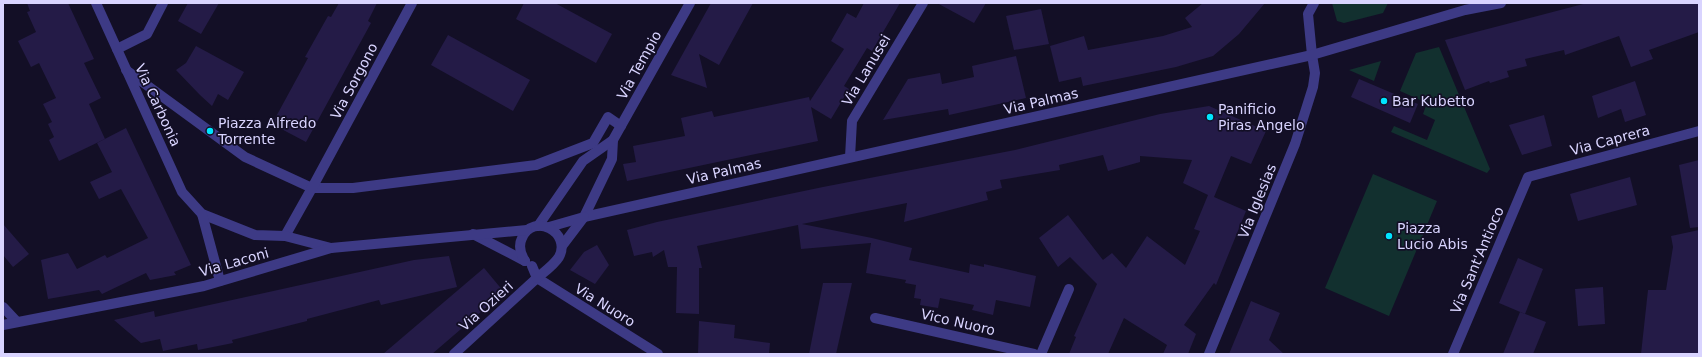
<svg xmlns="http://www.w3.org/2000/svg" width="1702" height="357" viewBox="0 0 1702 357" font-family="'DejaVu Sans',sans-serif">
<rect width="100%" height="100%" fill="#130f26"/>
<g fill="#12302f">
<polygon points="1332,3 1388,3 1383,13 1344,23 1337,21"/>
<polygon points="1439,47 1490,169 1487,173 1391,132 1394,126 1427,140 1435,120 1423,114 1427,103 1400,91 1416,53"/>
<polygon points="1381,61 1374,81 1349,70"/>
<polygon points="1373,174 1437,201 1389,316 1325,288"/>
</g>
<g fill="#241b47">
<polygon points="27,3 68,3 94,59 84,63 101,98 89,104 105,139 59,161 49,140 54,137 48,124 52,122 43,104 56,98 39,63 31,67 18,41 36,32 27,12 30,11"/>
<polygon points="188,3 219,3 201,34 178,21"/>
<polygon points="339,3 377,3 368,21 371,23 306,142 272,124 308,58 305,57 328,16 331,17"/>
<polygon points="524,3 555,3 612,34 596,63 516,19"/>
<polygon points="711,3 753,3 719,65 699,54 707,88 671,75"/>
<polygon points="864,3 900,3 872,51 867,48 844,86 849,89 831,119 811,107 818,141 627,181 623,164 636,162 633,146 685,136 681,118 712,111 714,117 809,97 810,101 844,49 831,41 847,13 856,18"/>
<polygon points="937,3 986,3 974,23"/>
<polygon points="1203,3 1265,3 1239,34 1213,56 1176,67 1083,86 1081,77 1059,82 1050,46 1084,36 1088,50 1163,36 1192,27 1185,18"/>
<polygon points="1587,3 1699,3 1699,32 1649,50 1653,59 1631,67 1619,36 1565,55 1564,50 1525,59 1527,66 1507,71 1509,77 1490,83 1489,81 1465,90 1445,40"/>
<polygon points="1041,9 1049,44 1014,50 1006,16"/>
<polygon points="448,35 530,80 513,111 431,65"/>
<polygon points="196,46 244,72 228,100 218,94 212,106 200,95 176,70 186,63"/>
<polygon points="1016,56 1026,98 949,115 948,109 883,120 908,79 940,73 942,84 974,77 972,66"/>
<polygon points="1359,79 1418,104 1410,123 1351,97"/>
<polygon points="1635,81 1646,115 1625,122 1621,109 1598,118 1592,96"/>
<polygon points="1209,106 1266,131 1251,164 1231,156 1214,197 1246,211 1216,285 1214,283 1184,325 1196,334 1188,354 1163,354 1167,345 1124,318 1108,354 1069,354 1076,337 1074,336 1097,284 1070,257 1058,267 1039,238 1068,215 1103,260 1112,253 1126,268 1147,236 1185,265 1200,231 1194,229 1208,195 1183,183 1192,160 1140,156 1140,162 1108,171 1103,155 1059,165 1060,170 1000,180 1002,188 986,192 988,200 904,222 907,203 802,224 872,238 912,248 909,260 969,273 970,264 984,267 984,264 1036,276 1030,307 996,300 993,315 972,310 974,305 940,298 938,308 920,305 921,299 914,298 916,285 905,283 906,280 866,273 871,243 801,249 798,225 697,246 702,268 699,268 699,314 676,313 677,267 668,267 664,250 653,257 652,252 634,256 627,230 657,222 823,187 1015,150 1160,114"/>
<polygon points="1544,115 1552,146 1522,155 1509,125"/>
<polygon points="126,128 191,265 174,272 176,275 150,280 146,273 102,294 99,290 48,299 41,260 68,253 77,269 105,255 107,258 148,238 121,189 99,199 90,182 112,172 97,143"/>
<polygon points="1699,160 1699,227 1690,228 1679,165"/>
<polygon points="1630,177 1637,205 1578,221 1570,194"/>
<polygon points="3,224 29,254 13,267 3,255"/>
<polygon points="1699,230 1699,354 1641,354 1648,290 1666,290 1673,247 1671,236"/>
<polygon points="597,245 609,265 595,284 570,270 584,252"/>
<polygon points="449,256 457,287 381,305 379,300 307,319 307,321 232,340 233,343 198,350 197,344 163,351 160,339 141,343 114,320 154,311 155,317 414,260"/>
<polygon points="1518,258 1543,269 1525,314 1499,303"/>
<polygon points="484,268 504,292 432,354 383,354"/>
<polygon points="823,283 852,283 836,354 809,354"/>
<polygon points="1603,287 1605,324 1578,326 1575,289"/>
<polygon points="1251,301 1280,313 1269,340 1284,354 1229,354"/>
<polygon points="1520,312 1546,322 1533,354 1503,354"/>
<polygon points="699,321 735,325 734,338 770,343 769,354 698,354"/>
</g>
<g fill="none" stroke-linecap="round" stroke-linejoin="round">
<polyline stroke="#3d3a85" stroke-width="10" points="126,70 245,157 312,188 353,188 536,165 593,143 608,117 621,126"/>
<g stroke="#3d3a85" stroke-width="10">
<polyline points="117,49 147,34 163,3"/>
<polyline points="850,157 852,121 923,3"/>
<polyline points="584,217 612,159 613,140"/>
<polyline points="538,226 583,161 613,140 690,3"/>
<polyline points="285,236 312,188 412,3"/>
<polyline points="3,307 17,322"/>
<polyline points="875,318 1034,354"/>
<polyline points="454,354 537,278 658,354"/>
<polyline points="1041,354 1069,289"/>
<polyline points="1209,354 1295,144 1313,87 1315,73 1312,55 1308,14 1314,3"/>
<polyline points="1453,354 1528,177 1699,131"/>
</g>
<g stroke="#3d3a85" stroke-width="10">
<polyline points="96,3 182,192 202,214 255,235 285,236 331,248"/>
<polyline points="202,214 220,281"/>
<polyline points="549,227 584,217 1312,55 1465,10 1501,3"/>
<polyline points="473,234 525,261"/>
<polyline points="562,246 584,217"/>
<path d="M525,261C520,253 518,246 522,238C533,212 572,232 559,257C554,265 544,272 537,278L532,266"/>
<polyline points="3,325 204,286 331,248 527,230"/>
</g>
</g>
<g fill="#00e5ff" stroke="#130f26" stroke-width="1.5">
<circle cx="1384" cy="101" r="4"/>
<circle cx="1210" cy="117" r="4"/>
<circle cx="210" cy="131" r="4"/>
<circle cx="1389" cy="236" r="4"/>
</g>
<g text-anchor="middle" stroke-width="3.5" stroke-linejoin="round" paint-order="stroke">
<g font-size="14" fill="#d9d4ff" stroke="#130f26">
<text transform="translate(639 65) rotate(-61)" y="5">Via Tempio</text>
<text transform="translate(866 70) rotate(-59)" y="5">Via Lanusei</text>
<text transform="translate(354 81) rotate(-62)" y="5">Via Sorgono</text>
<text transform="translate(1041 101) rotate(-13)" y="5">Via Palmas</text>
<text transform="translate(158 105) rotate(65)" y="5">Via Carbonia</text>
<text transform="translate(1610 140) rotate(-15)" y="5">Via Caprera</text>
<text transform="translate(724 171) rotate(-13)" y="5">Via Palmas</text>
<text transform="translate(1257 201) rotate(-68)" y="5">Via Iglesias</text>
<text transform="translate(1477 260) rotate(-67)" y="5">Via Sant'Antioco</text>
<text transform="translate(234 262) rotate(-16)" y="5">Via Laconi</text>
<text transform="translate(605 305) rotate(32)" y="5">Via Nuoro</text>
<text transform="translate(486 306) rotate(-42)" y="5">Via Ozieri</text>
<text transform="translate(958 322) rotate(13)" y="5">Vico Nuoro</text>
</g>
<g font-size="14" fill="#d9d4ff" stroke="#130f26" text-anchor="start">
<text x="1392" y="106">Bar Kubetto</text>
<text x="1218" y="114">Panificio<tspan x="1218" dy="16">Piras Angelo</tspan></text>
<text x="218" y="128">Piazza Alfredo<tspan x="218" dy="16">Torrente</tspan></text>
<text x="1397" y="233">Piazza<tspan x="1397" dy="16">Lucio Abis</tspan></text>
</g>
</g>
<rect width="1702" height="357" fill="none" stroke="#d9d4ff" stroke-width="8"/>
</svg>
